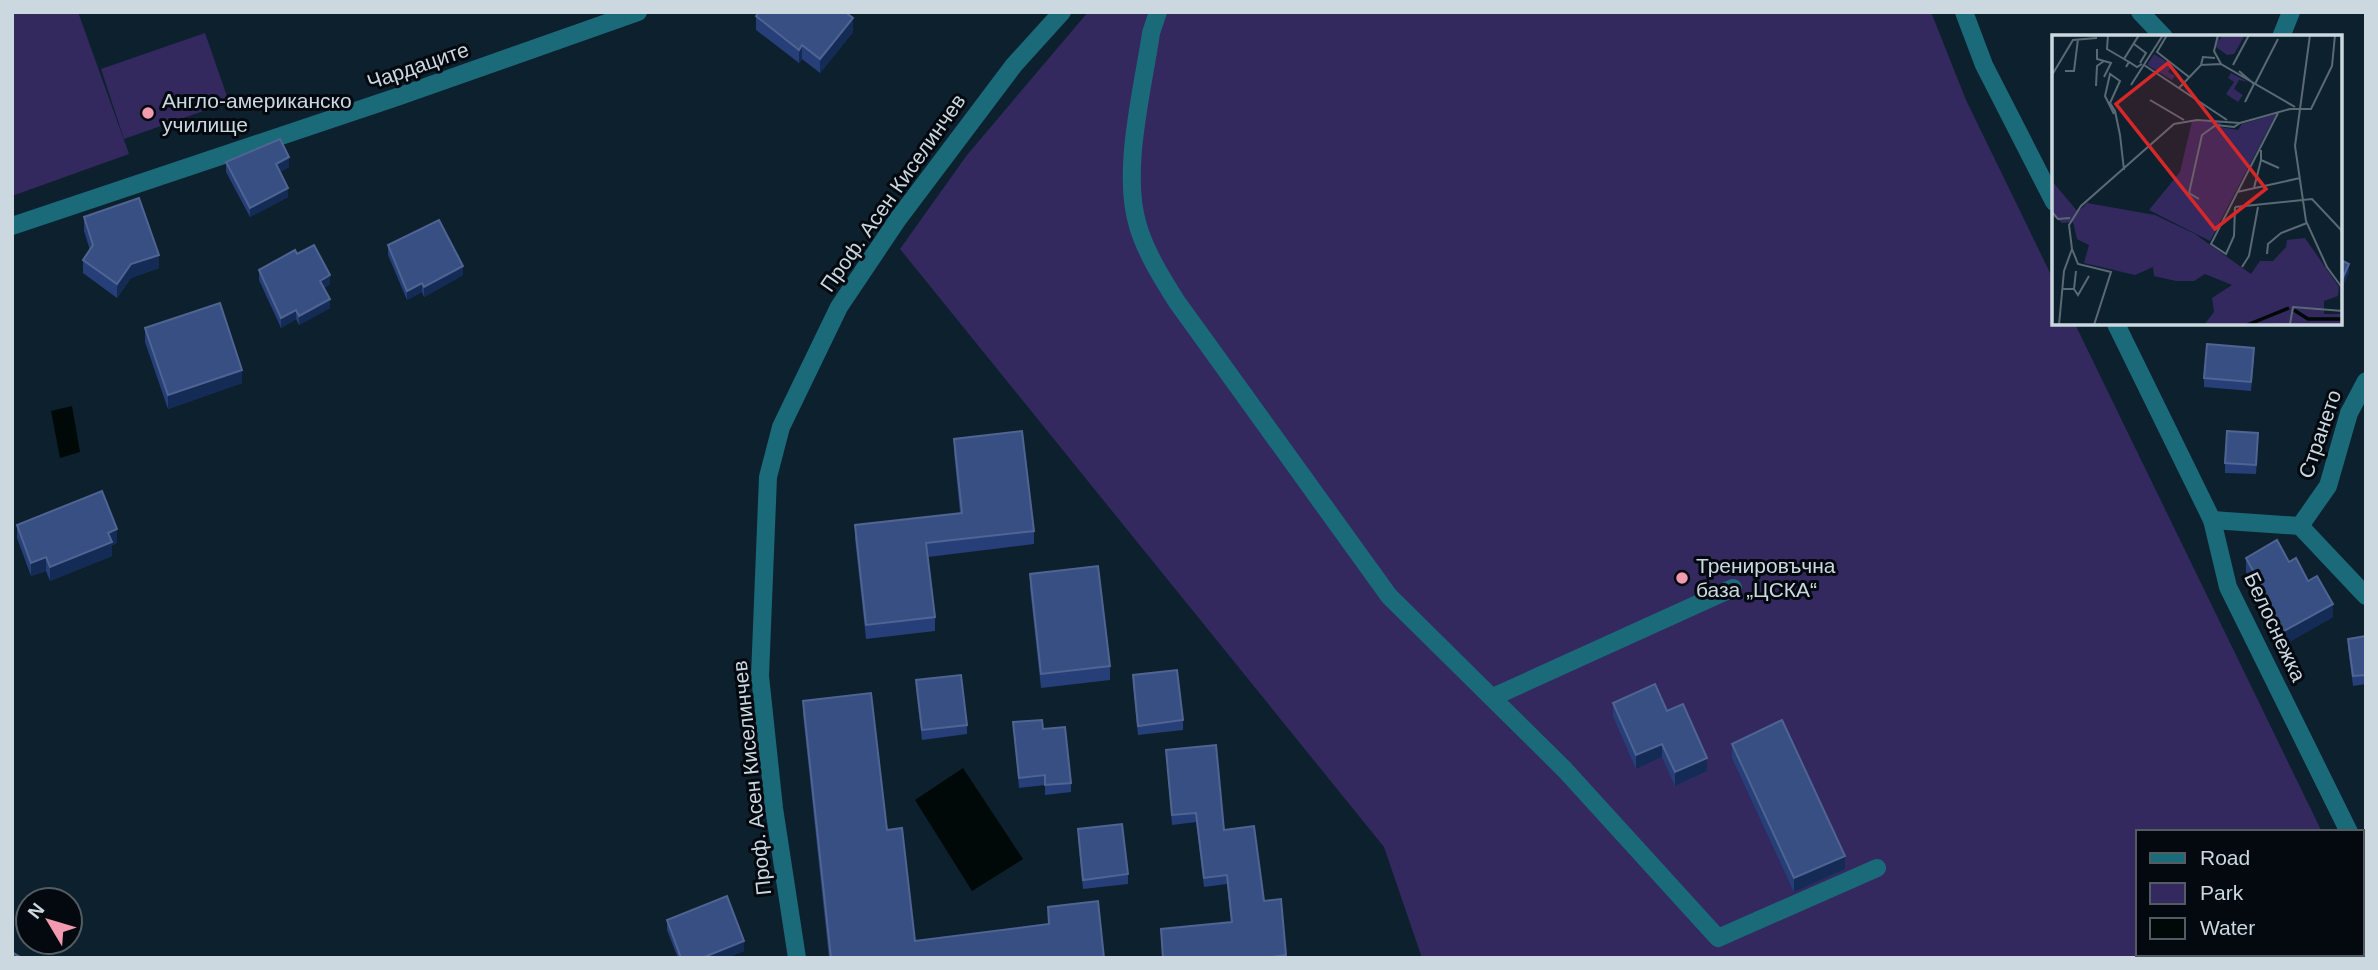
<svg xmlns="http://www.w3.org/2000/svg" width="2378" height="970" viewBox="0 0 2378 970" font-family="Helvetica,sans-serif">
<rect width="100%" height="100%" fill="#0d202d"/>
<g fill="#33295f">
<polygon points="12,12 78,12 129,154 12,196"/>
<polygon points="1088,12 1931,12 1966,100 2054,281 2054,324 2075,324 2322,832 2138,832 2138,954 2362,954 2362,915 2366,922 2366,958 1422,958 1384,847 900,249 967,155"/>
<polygon points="205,33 229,102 124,139 101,69"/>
</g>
<g fill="#000908">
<polygon points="72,406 80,452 60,458 51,411"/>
<polygon points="963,768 1023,859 972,891 915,800"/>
</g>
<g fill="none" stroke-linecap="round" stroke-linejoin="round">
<g stroke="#1b6a7a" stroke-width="18">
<path d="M1158,12L1151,33C1143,89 1121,171 1138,226C1146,253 1162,278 1177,302L1389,596L1565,770L1718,938L1877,868"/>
<polyline points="1964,12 1984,65 2054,202"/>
<polyline points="2140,12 2164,37"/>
<polyline points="2281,37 2291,12"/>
<polyline points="12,226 397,97 638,12"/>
<polyline points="2116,324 2212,520 2228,587 2349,832"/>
<polyline points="2212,520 2300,526"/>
<polyline points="2300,526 2328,486 2349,413 2366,381"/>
<polyline points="2300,526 2366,596"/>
<polyline points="1493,697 1733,588"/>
<polyline points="2362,858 2366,865"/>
<polyline points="797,958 774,808 760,676 768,477 781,427 839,307 898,219 1014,65 1062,12"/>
</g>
</g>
<g fill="#263f78">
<polygon points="756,16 853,32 820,73 802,59 799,63 756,30"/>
<polygon points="226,162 289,167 280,172 288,197 250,217 226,172"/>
<polygon points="84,217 159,268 131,278 117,298 83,273 83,260 90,250 84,231"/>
<polygon points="388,245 463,275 424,297 422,292 407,300 388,255"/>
<polygon points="297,254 330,284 324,288 330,308 299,325 296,319 281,328 259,280 259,270"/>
<polygon points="145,328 242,383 168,409 145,342"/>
<polygon points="2254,358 2251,391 2204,387 2204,378"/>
<polygon points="954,439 1034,531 1034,544 928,557 935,617 935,631 866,639 855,539 855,525 960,513 954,452"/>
<polygon points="2258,442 2256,474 2225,473 2225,463"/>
<polygon points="17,525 117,543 112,545 112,556 50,581 46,571 31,576 17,538"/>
<polygon points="2246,558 2289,562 2308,581 2333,617 2284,645 2257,601 2257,592 2246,572"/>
<polygon points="1030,574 1110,666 1110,680 1041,688 1030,588"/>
<polygon points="2366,636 2366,684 2353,686 2348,648 2348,639"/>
<polygon points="1133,675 1183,720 1183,730 1138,735 1133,685"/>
<polygon points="916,680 967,725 967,734 922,740 916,689"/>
<polygon points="803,701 887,830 915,941 1048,924 1048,907 1104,958 829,958 803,714"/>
<polygon points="1613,703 1667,711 1707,771 1675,786 1662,757 1636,769 1613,716"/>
<polygon points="1013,722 1043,729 1071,783 1071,792 1045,795 1045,785 1019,788"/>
<polygon points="1732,744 1845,869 1794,892 1732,758"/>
<polygon points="1166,750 1224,830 1264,901 1281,899 1286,958 1163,958 1161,929 1231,923 1227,884 1204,887 1196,822 1172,825"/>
<polygon points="1078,829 1128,874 1128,884 1083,889 1078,839"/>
<polygon points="667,920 744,951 726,958 678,958 667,930"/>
</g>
<g fill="#142b55">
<polygon points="853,18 853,32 820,73 820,59"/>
<polygon points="802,45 802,59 799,63 799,50"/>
<polygon points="289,157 289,167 276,174 276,164"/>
<polygon points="288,188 288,197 250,217 250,208"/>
<polygon points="159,255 159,268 131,278 117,298 117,284 131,264"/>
<polygon points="2349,264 2349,273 2341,291 2341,282"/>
<polygon points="463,266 463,275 424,297 424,287"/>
<polygon points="330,275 330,284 320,290 320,281"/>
<polygon points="422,283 422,292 407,300 407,291"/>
<polygon points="330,299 330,308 299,325 299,316"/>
<polygon points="296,310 296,319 281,328 281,318"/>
<polygon points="242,370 242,383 168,409 168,395"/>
<polygon points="117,529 117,543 112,545 112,556 50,581 50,567 108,533"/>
<polygon points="46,557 46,571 31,576 31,563"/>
<polygon points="2333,604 2333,617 2284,645 2284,631"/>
<polygon points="1662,744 1662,757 1636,769 1636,755"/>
<polygon points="1707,758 1707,771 1675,786 1675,772"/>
<polygon points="1845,856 1845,869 1794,892 1794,878"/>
<polygon points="744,941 744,951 726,958 702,958"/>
</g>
<g fill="#374f83" stroke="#4f6492" stroke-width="2">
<polygon points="759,12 845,12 853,18 820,59 802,45 799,50 756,16"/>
<polygon points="280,139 289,157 276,164 288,188 250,208 226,162"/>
<polygon points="139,198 159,255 131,264 117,284 83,260 93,245 84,217"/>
<polygon points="439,220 463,266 424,287 422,283 407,291 388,245"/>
<polygon points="314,245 330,275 320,281 330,299 299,316 296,310 281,318 259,270 295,250 297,254"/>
<polygon points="2341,260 2349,264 2341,282"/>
<polygon points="220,303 242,370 168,395 145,328"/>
<polygon points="2207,344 2254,348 2251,382 2204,378"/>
<polygon points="1022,431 1034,531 926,543 935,617 866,625 855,525 962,513 954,439"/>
<polygon points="2227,431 2258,433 2256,465 2225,463"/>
<polygon points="102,491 117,529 108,533 112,542 50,567 46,557 31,563 17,525"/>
<polygon points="2277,540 2289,562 2296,558 2308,581 2317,576 2333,604 2284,631 2257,587 2261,585 2246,558"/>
<polygon points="1098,566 1110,666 1041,674 1030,574"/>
<polygon points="2366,636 2366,675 2353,676 2348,639"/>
<polygon points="1177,670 1183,720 1138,726 1133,675"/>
<polygon points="961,675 967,725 922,730 916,680"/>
<polygon points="1655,684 1667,711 1683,704 1707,758 1675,772 1662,744 1636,755 1613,703"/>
<polygon points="871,693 887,830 902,828 915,941 1049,924 1048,907 1098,901 1104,958 831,958 803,701"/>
<polygon points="1042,720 1043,729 1065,727 1071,783 1045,785 1045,775 1019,778 1013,722"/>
<polygon points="1782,720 1845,856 1794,878 1732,744"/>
<polygon points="1216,745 1224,830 1254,826 1264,901 1281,899 1286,955 1264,958 1163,958 1161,929 1232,922 1227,875 1204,878 1196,813 1172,815 1166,750"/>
<polygon points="1122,824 1128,874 1083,880 1078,829"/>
<polygon points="727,896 744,941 702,958 681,958 667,920"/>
<polygon points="12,952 20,957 19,958 12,958"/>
</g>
<g fill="#f29ab0" stroke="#03090e" stroke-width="2.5">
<circle cx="148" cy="113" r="7"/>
<circle cx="1682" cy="578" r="7"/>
</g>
<g text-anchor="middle" stroke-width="6" stroke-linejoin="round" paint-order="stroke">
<g font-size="21" fill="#ccd8e0" stroke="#03090e">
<text transform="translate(418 66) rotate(-19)" y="7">Чардаците</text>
<text transform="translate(893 193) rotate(-55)" y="7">Проф. Асен Киселинчев</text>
<text transform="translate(2320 434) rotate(-71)" y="7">Странето</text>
<text transform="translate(2275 627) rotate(65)" y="7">Белоснежка</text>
<text transform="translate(752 778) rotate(-96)" y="7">Проф. Асен Киселинчев</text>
</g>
<g font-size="21" fill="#ccd8e0" stroke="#03090e" text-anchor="start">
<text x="162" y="108">Англо-американско<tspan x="162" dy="24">училище</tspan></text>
<text x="1696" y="573">Тренировъчна<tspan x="1696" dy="24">база „ЦСКА“</tspan></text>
</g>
</g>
<g transform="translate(2052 35)">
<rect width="290" height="290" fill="#0d202d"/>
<path d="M167,0V6L170,0H193L182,19L175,20L164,12ZM102,19L120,30L116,37L123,41L120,45L95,30ZM179,38L196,47L187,45L182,54L191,60L186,67L174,59L182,47L176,43ZM224,79L158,206L97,175L128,137L140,86L169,87L168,92L186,95L190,89ZM0,146L26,177L35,168L103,180L143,199L199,239L208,226H221L234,212L235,205L253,203L287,252L286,261L272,266V279H290V290H152L162,277L160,263L180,250L153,239L142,246H124L102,241L101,232L83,240L32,228L37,210L25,204L21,187L10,188L0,180Z" fill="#33295f"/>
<path fill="none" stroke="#000908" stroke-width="3.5" d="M242,275L256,284H291M195,290L237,273"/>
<path fill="none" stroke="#596a75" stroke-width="2" d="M56,0L55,14L72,24M115,0L105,17L137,42M166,0L162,16L169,29L243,72M258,0L243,111L254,186L275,232L291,254M82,9L94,18L88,28M45,14V24L59,28L52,42M163,23L151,22L149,30L169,29M77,27L72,24L87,0M92,30L175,85M181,30L197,0M74,32L77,27L85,32L90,29M13,36H22L26,4M187,36L202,49L193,67M0,40L21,5L45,3M203,49L226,4M79,50L111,0M44,51L45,31L52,26M127,53L149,30M98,65L132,85M62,79L53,61L58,39L68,46L58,68L63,76L68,100L72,135M209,115V125L227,133M202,153L209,125M185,157L248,143M147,164L137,158L150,100L164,90L182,92L188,88M183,172L182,201L174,219L159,209L226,78M183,172L260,164L291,197M0,177L6,184L18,183M20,214L26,229L59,237L42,290M215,219L216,209L229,198L255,188M190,232L197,221L206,172M11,254H22L24,236M22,254L26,260L37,241M7,290L12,236L20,214L17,190L29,171L122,89L145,85L188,88L238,74H259L280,31L283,0M214,290L238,289L241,272L291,276"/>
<path fill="#d62828" fill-opacity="0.15" stroke="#d62828" stroke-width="3.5" d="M116,28L214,154L163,194L64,69Z"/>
<rect width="290" height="290" fill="none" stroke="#ccd8e0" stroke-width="3.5"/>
</g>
<rect width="2378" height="970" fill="none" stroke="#ccd8e0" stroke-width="28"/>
<rect x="2136" y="830" width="228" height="126" fill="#03090e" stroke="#535c62" stroke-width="2"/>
<rect x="2150" y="853" width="35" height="10" fill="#1b6a7a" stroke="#535c62" stroke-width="2"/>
<text x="2200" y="865" font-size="21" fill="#ccd8e0">Road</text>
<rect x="2150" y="883" width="35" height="21" fill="#33295f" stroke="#535c62" stroke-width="2"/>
<text x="2200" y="900" font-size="21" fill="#ccd8e0">Park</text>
<rect x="2150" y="918" width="35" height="21" fill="#000908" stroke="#535c62" stroke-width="2"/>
<text x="2200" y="935" font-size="21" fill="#ccd8e0">Water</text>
<g transform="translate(49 921) rotate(308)"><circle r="33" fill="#03090e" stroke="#535c62" stroke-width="2"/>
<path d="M0-5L12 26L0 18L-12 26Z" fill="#f29ab0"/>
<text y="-10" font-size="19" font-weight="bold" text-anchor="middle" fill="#ccd8e0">N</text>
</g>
</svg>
